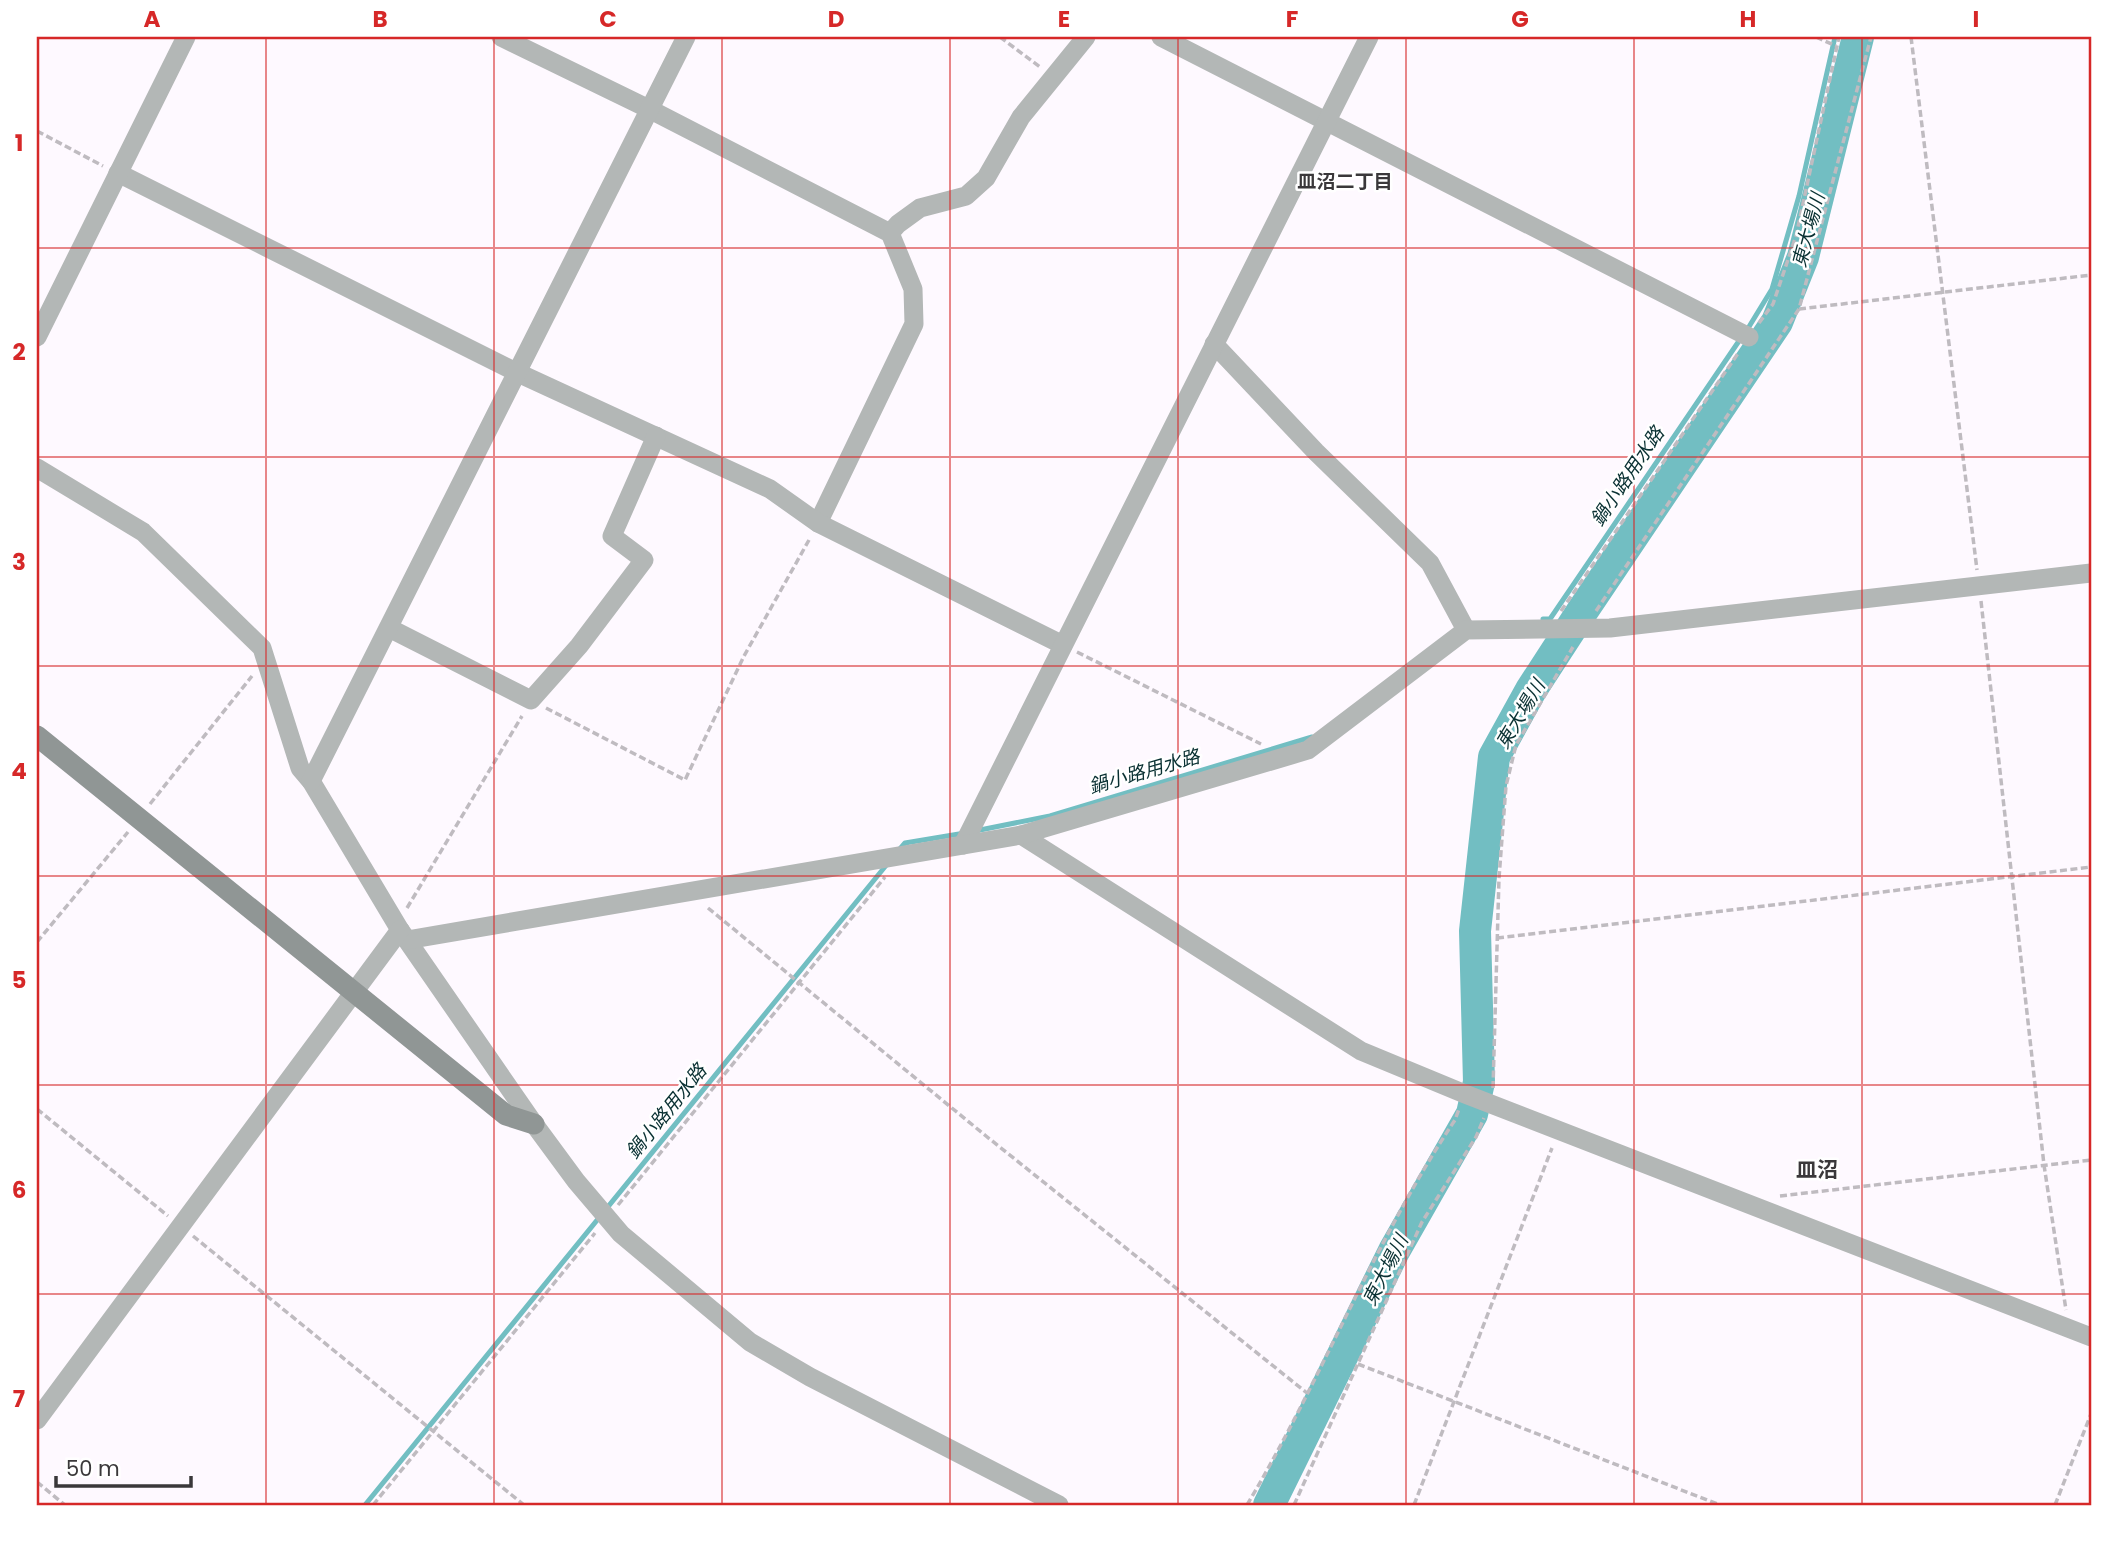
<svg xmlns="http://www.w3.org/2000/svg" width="2128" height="1542" viewBox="0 0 2128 1542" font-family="Poppins,'Noto Sans JP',sans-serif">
<rect width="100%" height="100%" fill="#fef9ff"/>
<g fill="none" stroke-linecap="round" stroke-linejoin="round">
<g stroke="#72bec2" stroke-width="5">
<polyline points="1747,330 1772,289 1799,196 1835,37"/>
<polyline points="1543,619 1550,619 1741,338"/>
<polyline points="975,831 1050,816 1312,737"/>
<polyline points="899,850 905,843 965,833"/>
<polyline points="365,1505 888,863"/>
</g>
<polyline stroke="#72bec2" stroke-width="32" points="1269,1505 1394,1251 1472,1114 1479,1082 1475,931 1494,757 1531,690 1581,613 1777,322 1803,257 1858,37"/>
<g stroke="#bfbbc0" stroke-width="3.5" stroke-dasharray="7 3.5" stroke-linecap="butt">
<polyline points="1000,37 1040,67"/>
<polyline points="1816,37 1836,46"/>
<polyline points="1911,37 1977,570"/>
<polyline points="37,131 103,166"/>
<polyline points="1799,309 2091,275"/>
<polyline points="1759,323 1773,304 1796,236 1839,37"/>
<polyline points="1981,601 2044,1165 2066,1310"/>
<polyline points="1561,611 1739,352"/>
<polyline points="1596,611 1799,309 1871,37"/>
<polyline points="1077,652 1261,744"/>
<polyline points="546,708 685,780 744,656 809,540"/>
<polyline points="150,804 252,676"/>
<polyline points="407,908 522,716"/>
<polyline points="708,908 986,1136 1307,1393"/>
<polyline points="1497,938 2091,867"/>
<polyline points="37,942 128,832"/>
<polyline points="1493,1088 1499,878 1506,786 1516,745 1573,647"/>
<polyline points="37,1109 168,1216"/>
<polyline points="1780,1196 2091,1160"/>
<polyline points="618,1205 885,877"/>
<polyline points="193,1236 524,1505"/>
<polyline points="1358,1364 1720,1505"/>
<polyline points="37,1482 65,1505"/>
<polyline points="373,1505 595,1233"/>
<path d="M1247,1505C1322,1379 1374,1241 1455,1120L1459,1109"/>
<polyline points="1294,1505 1422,1222 1476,1137 1484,1118"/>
<polyline points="1414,1505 1552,1148"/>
<polyline points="2055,1505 2091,1414"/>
</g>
<g stroke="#b3b7b6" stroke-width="19">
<polyline points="501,37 649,109 890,233 913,289 914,324 818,523"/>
<polyline points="1161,37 1749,337"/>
<polyline points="118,173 516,372 770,489 818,523 1063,645"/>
<polyline points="890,233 898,224 920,208 966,196 986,178 1021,117 1086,37"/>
<polyline points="37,337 186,37"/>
<polyline points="1214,344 1316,452 1430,563 1466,630"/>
<polyline points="37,468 143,532 262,648 300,768 311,781 400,930 534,1124 576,1181 621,1234 750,1342 810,1377 1059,1505"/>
<polyline points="389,628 531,700 579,646 644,560 612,536 656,436"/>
<polyline points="311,781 686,37"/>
<polyline points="1021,835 1361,1051 1465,1094 2091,1337"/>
<polyline points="963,845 1369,37"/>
<polyline points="407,940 1021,835 1308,750 1466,630 1610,628 2091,573"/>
<polyline points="37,1420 400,930"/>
</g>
<polyline stroke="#909695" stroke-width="21" points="37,736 506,1115 534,1124"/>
</g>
<path fill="none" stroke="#d62828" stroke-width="2" stroke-opacity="0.55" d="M266,37V1505M494,37V1505M722,37V1505M950,37V1505M1178,37V1505M1406,37V1505M1634,37V1505M1862,37V1505M37,248H2091M37,457H2091M37,666H2091M37,876H2091M37,1085H2091M37,1294H2091"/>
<g text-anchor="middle" stroke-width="5" stroke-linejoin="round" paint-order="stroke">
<g font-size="19" font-weight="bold" fill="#3a383a" stroke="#fff">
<text x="1345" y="188">皿沼二丁目</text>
</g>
<g font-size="19" font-style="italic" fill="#093032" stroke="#fff">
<text transform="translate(1808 230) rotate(-75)" y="7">東大場川</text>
<text transform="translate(1627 476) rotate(-56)" y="7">鍋小路用水路</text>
<text transform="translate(1520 714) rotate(-59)" y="7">東大場川</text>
<text transform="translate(1144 771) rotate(-16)" y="7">鍋小路用水路</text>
<text transform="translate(666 1111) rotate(-51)" y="7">鍋小路用水路</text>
<text transform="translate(1385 1270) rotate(-63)" y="7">東大場川</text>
</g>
<g font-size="21" font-weight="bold" fill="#3a383a" stroke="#fff">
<text x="1817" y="1177">皿沼</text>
</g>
</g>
<rect width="2128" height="1542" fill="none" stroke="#ffffff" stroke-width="77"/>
<path d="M56 1476v10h135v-10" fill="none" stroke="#3a383a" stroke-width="3.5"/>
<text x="66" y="1476" font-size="21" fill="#3a383a" stroke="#ffffff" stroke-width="5" paint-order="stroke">50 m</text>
<rect x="38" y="38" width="2052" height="1466" fill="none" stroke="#d62828" stroke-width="2.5"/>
<g font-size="23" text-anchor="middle" font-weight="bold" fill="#d62828">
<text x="152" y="27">A</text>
<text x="380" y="27">B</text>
<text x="608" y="27">C</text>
<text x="836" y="27">D</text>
<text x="1064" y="27">E</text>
<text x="1292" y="27">F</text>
<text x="1520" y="27">G</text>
<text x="1748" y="27">H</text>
<text x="1976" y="27">I</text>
<text x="19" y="151">1</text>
<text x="19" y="360">2</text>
<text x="19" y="570">3</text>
<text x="19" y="779">4</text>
<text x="19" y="988">5</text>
<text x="19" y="1198">6</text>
<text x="19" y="1407">7</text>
</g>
</svg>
